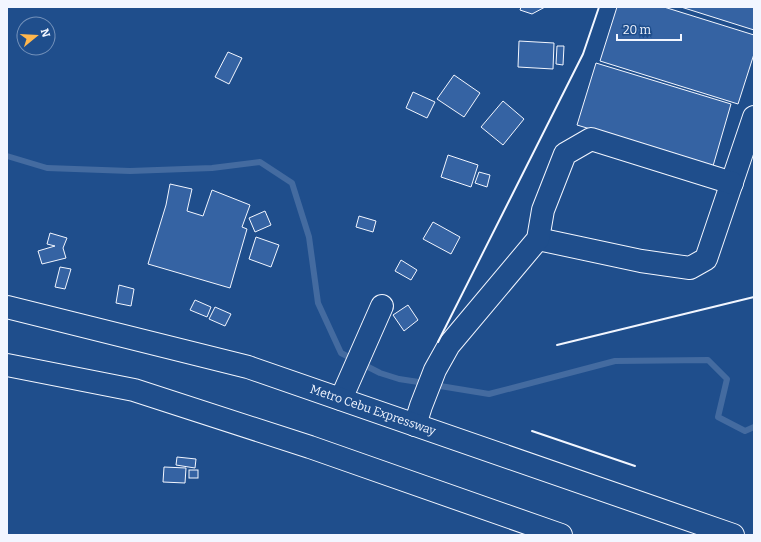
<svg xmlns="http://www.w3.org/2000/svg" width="761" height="542" viewBox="0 0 761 542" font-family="Bitter,serif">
<rect width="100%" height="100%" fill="#1f4e8c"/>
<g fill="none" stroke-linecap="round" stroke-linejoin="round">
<g stroke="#446ba0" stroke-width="6">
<polyline points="7,156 47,168 130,171 212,168 260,162 292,183 309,237 318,303 341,353 380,373 399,379 425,383"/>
<polyline points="434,385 489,394 615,361 708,360 727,379 718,417 745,431 754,427"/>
</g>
</g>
<g fill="#3563a3" stroke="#f2f6ff">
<polygon points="521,7 545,7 532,14 520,10"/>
<polygon points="617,7 664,7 754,35 754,54 738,104 600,61"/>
<polygon points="681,7 754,7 754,30"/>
<polygon points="519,41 554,43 553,69 518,67"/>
<polygon points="557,46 564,46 563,65 556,64"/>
<polygon points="228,52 242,58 229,84 215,77"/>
<polygon points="596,63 731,104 713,166 577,125"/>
<polygon points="454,75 480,93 464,117 437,99"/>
<polygon points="413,92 435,102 427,118 406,108"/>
<polygon points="503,101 524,119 503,145 481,127"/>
<polygon points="448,155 478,165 471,187 441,177"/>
<polygon points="479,172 490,175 487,187 475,183"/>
<polygon points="170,184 192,189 187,211 203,216 212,190 250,205 242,227 247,229 230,288 148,264 166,205"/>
<polygon points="265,211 271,225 255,232 249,218"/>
<polygon points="359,216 376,221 373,232 356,227"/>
<polygon points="433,222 460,237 451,254 423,239"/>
<polygon points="50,233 67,238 63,248 66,258 42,264 38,251 55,246 47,244"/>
<polygon points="256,237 279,245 271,267 249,259"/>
<polygon points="401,260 417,270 411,280 395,271"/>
<polygon points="60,267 71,269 65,289 55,287"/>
<polygon points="119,285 134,289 131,306 116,303"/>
<polygon points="195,300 211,307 207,317 190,310"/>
<polygon points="408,305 418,320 404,331 393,315"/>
<polygon points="215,307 231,314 225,326 209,319"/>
<polygon points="177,457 196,459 195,468 176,465"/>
<polygon points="164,467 186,468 185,483 163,482"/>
<rect x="189" y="470" width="9" height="8"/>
</g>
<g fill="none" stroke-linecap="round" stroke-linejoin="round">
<defs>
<g id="minor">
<polyline points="538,239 641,261 690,268 706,259 754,117"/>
<polyline points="341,399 382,306"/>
<polyline points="415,425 421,406 435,370 449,345 538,239 543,210 565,154 591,139 732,183"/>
</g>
<g id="major">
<polyline points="7,307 248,367 733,535"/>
<polyline points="7,365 134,390 310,447 561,535"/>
</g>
</defs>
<use href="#minor" stroke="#f2f6ff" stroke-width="24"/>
<use href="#major" stroke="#f2f6ff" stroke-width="24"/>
<use href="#minor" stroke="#1f4e8c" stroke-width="22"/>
<use href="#major" stroke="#1f4e8c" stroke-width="22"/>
<g stroke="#f2f6ff" stroke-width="2">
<polyline points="438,342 583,54 599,7"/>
<polyline points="557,345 754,297"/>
<polyline points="532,431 635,466"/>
</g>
</g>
<g text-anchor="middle" stroke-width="3" stroke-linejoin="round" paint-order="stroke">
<g font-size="12" fill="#f2f6ff" stroke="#1f4e8c">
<text transform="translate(373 410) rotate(19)" y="4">Metro Cebu Expressway</text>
</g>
</g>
<rect width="761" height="542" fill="none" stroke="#f2f6ff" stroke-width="16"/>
<g transform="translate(36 36) rotate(72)"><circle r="19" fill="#1f4e8c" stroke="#7391ba"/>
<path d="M0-3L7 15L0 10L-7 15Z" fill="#ffb74d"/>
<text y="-6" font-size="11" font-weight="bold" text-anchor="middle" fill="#f2f6ff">N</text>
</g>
<path d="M617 34v6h64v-6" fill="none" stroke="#f2f6ff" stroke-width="2"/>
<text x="623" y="34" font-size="12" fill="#f2f6ff" stroke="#1f4e8c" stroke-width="3" paint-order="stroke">20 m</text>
</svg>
